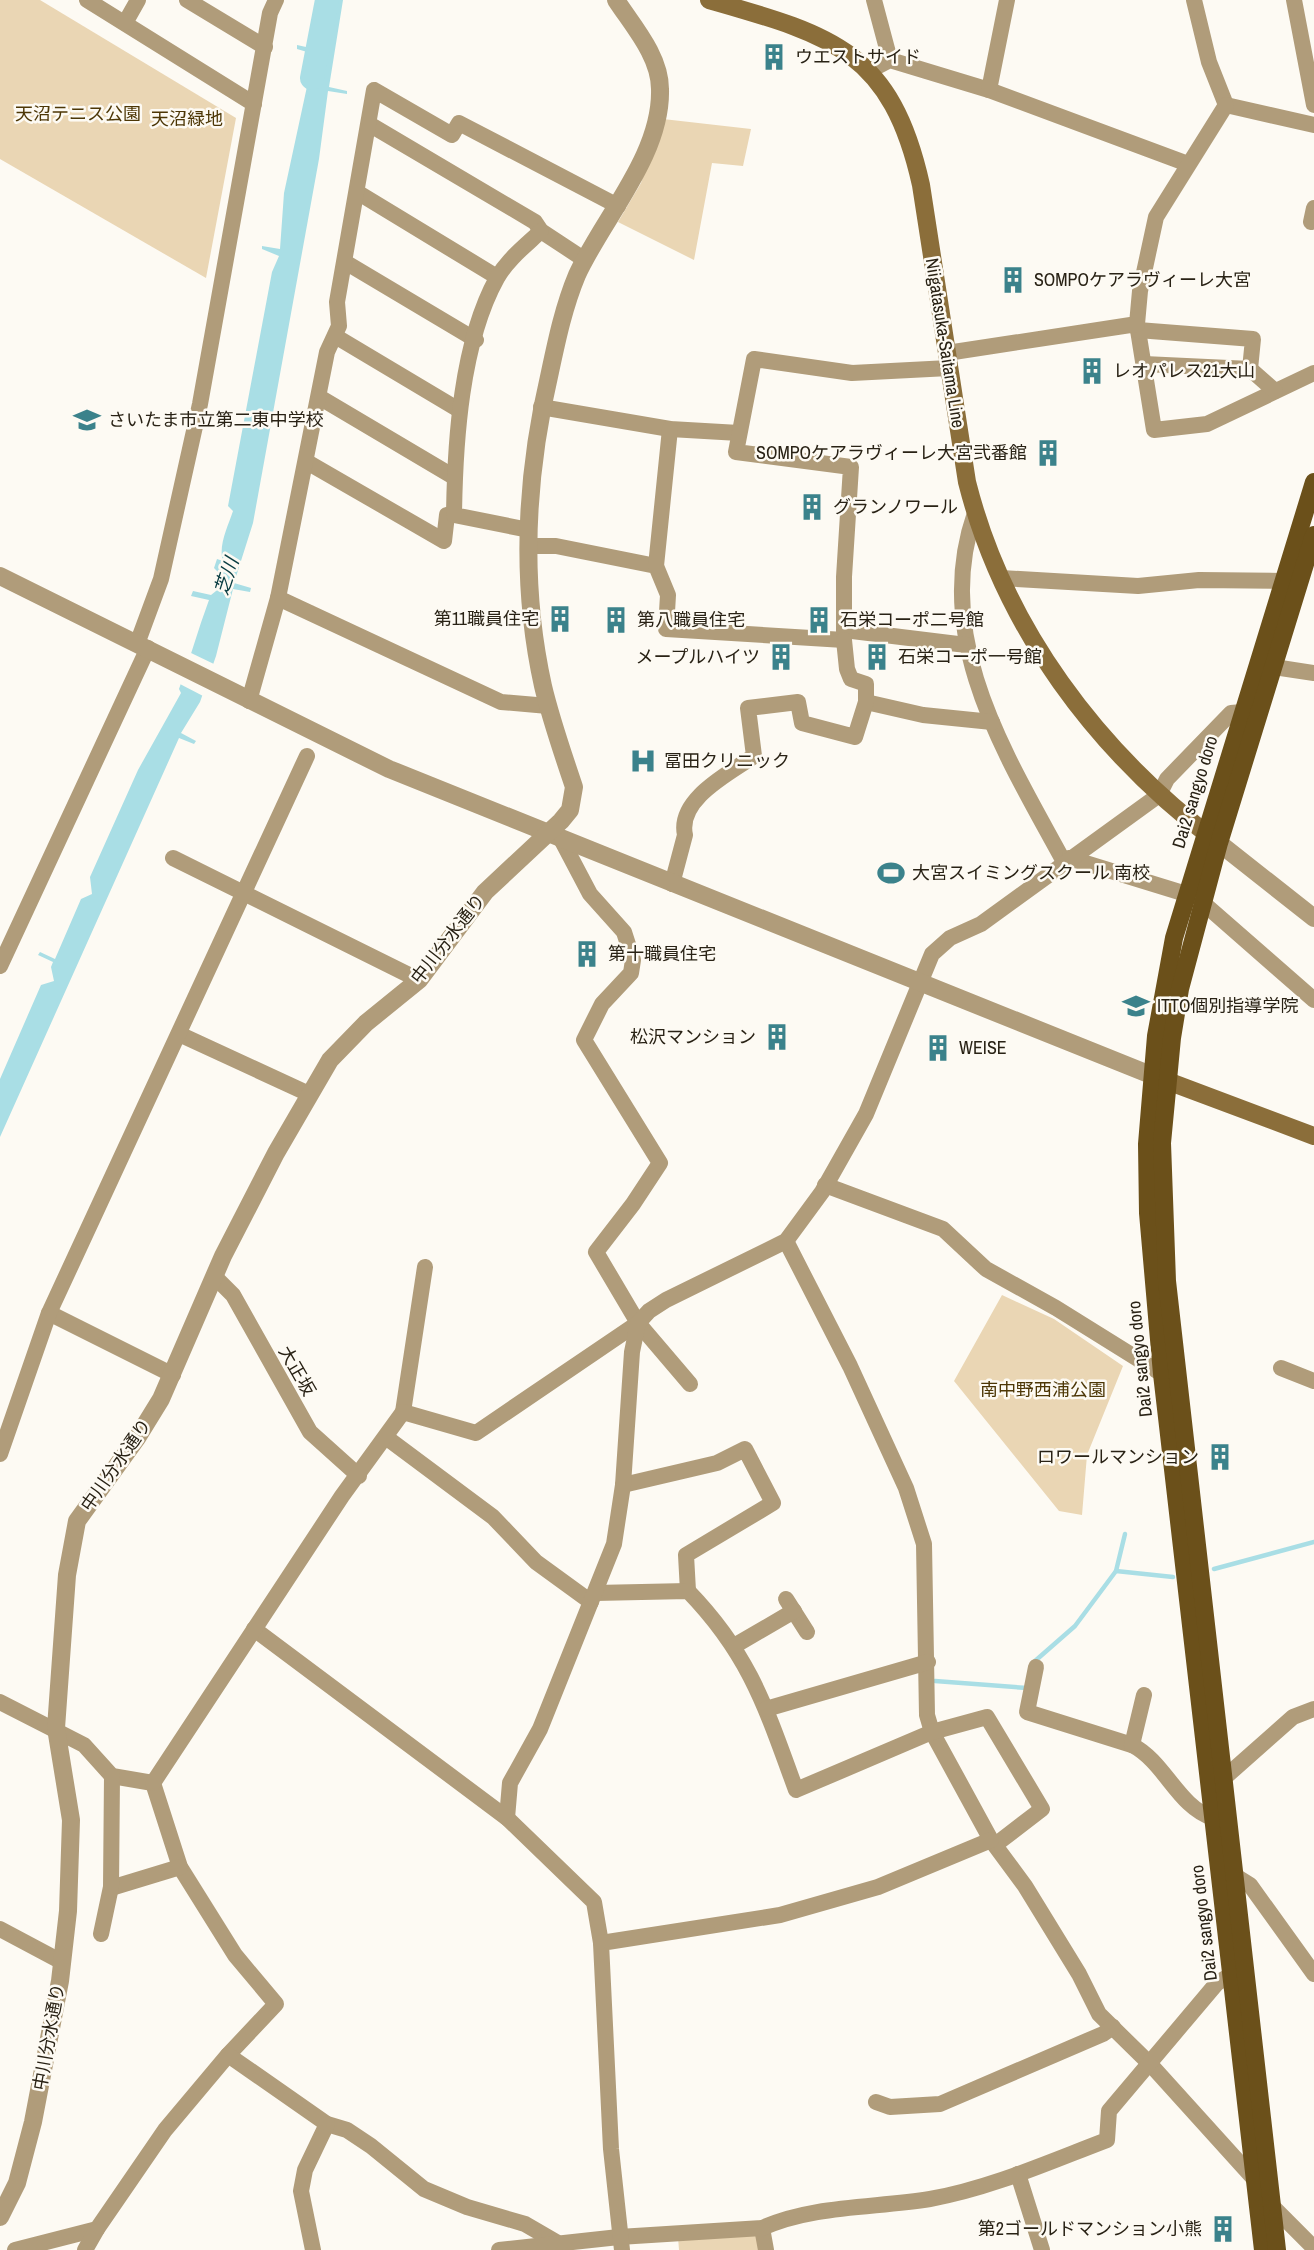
<svg xmlns="http://www.w3.org/2000/svg" width="1314" height="2250" viewBox="0 0 1314 2250" font-family="'Archivo Narrow','Noto Sans JP',sans-serif">
<rect width="100%" height="100%" fill="#fdfaf3"/>
<g fill="#ead6b4">
<polygon points="0,0 40,0 236,118 206,278 0,159"/>
<polygon points="663,119 751,129 743,166 712,163 694,260 618,222 641,183"/>
<polygon points="1002,1295 1054,1319 1123,1366 1087,1455 1082,1515 1059,1511 954,1381"/>
<polygon points="759,2232 763,2250 679,2250 678,2237"/>
</g>
<path fill="#a9dee5" d="M323,0H343L329,87L347,91V94L328,91L319,159L253,523L234,583L251,588L250,592L233,589L216,656L200,702L181,733L196,741L194,744L179,738L0,1137V1079L41,985L54,981L51,967L53,962L38,955L40,952L55,959L81,899L92,894L90,877L138,770L181,693L179,689C190,659 198,629 209,600L191,596L193,591L211,595L216,591L214,580L219,573L214,568L217,559L223,561C218,546 228,526 233,511L228,506L272,272L279,256L262,249V246L280,249L284,193L314,54L297,49V45L315,49L322,40L319,27Z"/>
<polygon fill="#fdfaf3" points="189,652 216,665 205,697 178,683"/>
<g fill="none" stroke-linecap="round" stroke-linejoin="round">
<g stroke="#a9dee5" stroke-width="4.5">
<polyline points="1214,1569 1314,1542"/>
<polyline points="1116,1571 1125,1534"/>
<polyline points="1035,1661 1075,1626 1116,1571 1173,1577"/>
<polyline points="935,1681 1027,1688"/>
</g>
<polyline stroke="#a9dee5" stroke-width="24" points="312,78 327,0"/>
<g stroke="#b09c7a" stroke-width="16">
<polyline points="87,0 254,104"/>
<polyline points="187,0 265,47"/>
<polyline points="874,0 890,60"/>
<polyline points="1194,0 1209,62 1226,105"/>
<polyline points="1294,0 1314,105"/>
<polyline points="125,23 138,0"/>
<polyline points="869,71 890,60 989,90 1188,164"/>
<polyline points="989,90 1007,0"/>
<polyline points="1226,105 1314,125"/>
<polyline points="369,124 535,222 541,231 585,260"/>
<polyline points="357,192 497,277"/>
<polyline points="1311,222 1314,208"/>
<polyline points="345,262 476,340"/>
<polyline points="1137,324 1154,430 1207,424 1314,373"/>
<polyline points="1138,330 1253,339 1250,369 1144,364"/>
<polyline points="335,336 459,410"/>
<polyline points="947,353 1137,324 1140,291 1156,217 1226,105"/>
<polyline points="1250,369 1275,391"/>
<polyline points="319,397 454,477"/>
<polyline points="541,407 670,429 739,433"/>
<polyline points="307,462 444,541 447,515 454,514"/>
<path d="M975,513C931,639 1006,755 1064,862"/>
<path d="M529,530L454,515C455,442 461,343 497,278C508,259 525,246 541,231"/>
<polyline points="528,546 556,546 656,566 668,595 666,629 844,640 844,577 851,467 736,452 754,359 852,373 949,368"/>
<polyline points="656,566 670,429"/>
<polyline points="1001,578 1138,586 1199,580 1283,581"/>
<polyline points="278,598 501,702 548,706"/>
<polyline points="844,630 966,645"/>
<polyline points="137,644 161,579 200,404 270,13 276,0"/>
<polyline points="1274,667 1314,673"/>
<polyline points="249,701 278,598 327,352 339,326 337,302 374,90 452,135 459,123 618,206"/>
<polyline points="866,702 923,715 992,722"/>
<polyline points="561,839 590,894 624,932 633,960 631,973 602,1004 584,1040 660,1163 633,1204 596,1252 638,1323 690,1384"/>
<polyline points="173,858 419,980"/>
<polyline points="1069,858 1186,894"/>
<path d="M672,884L685,835C677,799 730,773 754,756L748,708L798,702L802,723L855,737L866,702V684L851,679L847,669L844,640"/>
<polyline points="1202,902 1314,1000"/>
<polyline points="0,966 148,648"/>
<polyline points="179,1034 309,1094"/>
<polyline points="825,1185 943,1229 986,1269 1056,1308 1162,1374"/>
<polyline points="786,1241 850,1366 906,1488 924,1544 927,1715 932,1732 991,1840 1025,1886 1079,1974 1099,2014 1151,2065 1255,2180 1272,2206 1314,2248"/>
<polyline points="214,1276 233,1295 310,1432 359,1476"/>
<polyline points="49,1313 173,1375"/>
<polyline points="1281,1368 1314,1381"/>
<polyline points="403,1412 425,1267"/>
<polyline points="387,1438 493,1517 536,1562 591,1602"/>
<polyline points="0,1454 49,1313 307,756"/>
<polyline points="623,1485 717,1463 745,1449 773,1503 686,1555 688,1591"/>
<path d="M595,1593L688,1591C750,1655 766,1708 796,1790L932,1732L987,1717L1042,1809L995,1845"/>
<polyline points="786,1599 807,1632"/>
<polyline points="254,1629 507,1818 594,1902 601,1943"/>
<polyline points="734,1646 794,1611"/>
<polyline points="1036,1667 1027,1712 1132,1745"/>
<path d="M1144,1695L1132,1745C1165,1762 1178,1807 1213,1818"/>
<polyline points="0,1702 84,1745 112,1776 153,1783 180,1867 235,1955 276,2004 228,2055"/>
<polyline points="766,1709 928,1662"/>
<polyline points="1223,1779 1293,1717 1314,1709"/>
<polyline points="153,1783 342,1496 403,1412 476,1433 638,1323"/>
<polyline points="507,1818 510,1783 540,1729 614,1544 623,1485 632,1352 638,1323 649,1311 666,1300 786,1241 822,1192 866,1114 932,954 950,938 981,924 1159,795 1167,779 1231,713 1242,712"/>
<polyline points="1234,1875 1250,1885 1314,1974"/>
<polyline points="111,1888 180,1867"/>
<polyline points="0,1929 62,1962"/>
<polyline points="101,1934 111,1887 112,1776"/>
<polyline points="876,2102 890,2107 940,2104 1103,2034 1113,2027"/>
<polyline points="1018,2174 1042,2250"/>
<polyline points="762,2228 766,2250"/>
<polyline points="15,2250 97,2229 165,2130 228,2055 327,2124 347,2130 371,2146 424,2189 467,2207 525,2224 556,2242"/>
<polyline points="85,2250 97,2229"/>
<polyline points="313,2250 301,2191 305,2170 327,2124"/>
<path d="M499,2250L619,2237L762,2228C813,2205 875,2208 930,2199C991,2188 1049,2162 1107,2140L1109,2111L1217,1983L1231,1975"/>
<polyline points="622,2250 611,2149 601,1943 780,1915 878,1887 991,1840"/>
</g>
<g stroke="#b09c7a" stroke-width="18">
<polyline points="0,576 389,769 1151,1075"/>
<polyline points="1219,843 1314,918"/>
<path d="M0,2217L17,2183L33,2122L60,1981L68,1911L71,1820L56,1728L67,1575L77,1521L137,1438L161,1399L223,1256L276,1153L330,1060L366,1023L419,980L485,892L561,821L570,810L574,787C563,754 551,720 543,686C520,582 526,474 550,372C557,339 564,306 577,275C603,218 662,155 660,89C660,56 633,26 616,0"/>
</g>
<g stroke="#8b6e3a" stroke-width="18">
<path d="M709,0C831,35 891,50 921,185L967,482C1004,628 1097,751 1216,841"/>
<polyline points="1154,1076 1314,1136"/>
</g>
<g stroke="#6b501a" stroke-width="18">
<polyline points="1263,2250 1162,1374 1148,1213 1147,1144 1156,1036 1174,938 1314,482"/>
<polyline points="1277,2250 1167,1281 1162,1143 1172,1038 1180,989 1219,843 1314,535"/>
</g>
</g>
<defs>
<symbol id="building-bare" viewBox="-9 -9 18 18"><path d="M-4-6H4V6H1V3H-1V6H-4ZM-2.5-4.3h1.7v1.8h-1.7ZM.8-4.3h1.7v1.8H.8ZM-2.5-1h1.7V.8h-1.7ZM.8-1h1.7V.8H.8Z" fill="#3b828b" stroke="#fdfaf3" stroke-width="2.5" paint-order="stroke"/></symbol>
<symbol id="school-bare" viewBox="-9 -9 18 18"><path d="M0-5L7-2L0 1L-7-2ZM-4 1L0 2.5L4 1V4Q0 6-4 4Z" fill="#3b828b" stroke="#fdfaf3" stroke-width="2.5" paint-order="stroke"/></symbol>
<symbol id="hospital-bare" viewBox="-9 -9 18 18"><path d="M-5-5h3v3.5h4V-5h3V5h-3V1.5h-4V5h-3Z" fill="#3b828b" stroke="#fdfaf3" stroke-width="2.5" paint-order="stroke"/></symbol>
<symbol id="stadium-bare" viewBox="-9 -9 18 18"><path d="M0-5a6.5 5 0 1 0 0 10a6.5 5 0 1 0 0-10ZM-3.5-1.8h7v3.6h-7Z" fill="#3b828b" stroke="#fdfaf3" stroke-width="2.5" paint-order="stroke"/></symbol>
</defs>
<g fill-rule="evenodd">
<use href="#building-bare" x="755" y="38" width="38" height="38"/>
<use href="#building-bare" x="994" y="261" width="38" height="38"/>
<use href="#building-bare" x="1073" y="352" width="38" height="38"/>
<use href="#school-bare" x="68" y="401" width="38" height="38"/>
<use href="#building-bare" x="1029" y="434" width="38" height="38"/>
<use href="#building-bare" x="793" y="488" width="38" height="38"/>
<use href="#building-bare" x="541" y="600" width="38" height="38"/>
<use href="#building-bare" x="597" y="601" width="38" height="38"/>
<use href="#building-bare" x="800" y="601" width="38" height="38"/>
<use href="#building-bare" x="762" y="638" width="38" height="38"/>
<use href="#building-bare" x="858" y="638" width="38" height="38"/>
<use href="#hospital-bare" x="624" y="742" width="38" height="38"/>
<use href="#stadium-bare" x="872" y="854" width="38" height="38"/>
<use href="#building-bare" x="568" y="935" width="38" height="38"/>
<use href="#school-bare" x="1117" y="987" width="38" height="38"/>
<use href="#building-bare" x="758" y="1018" width="38" height="38"/>
<use href="#building-bare" x="919" y="1029" width="38" height="38"/>
<use href="#building-bare" x="1201" y="1438" width="38" height="38"/>
<use href="#building-bare" x="1204" y="2210" width="38" height="38"/>
</g>
<g text-anchor="middle" stroke-width="5" stroke-linejoin="round" paint-order="stroke">
<g font-size="18" fill="#292215" stroke="#fdfaf3" text-anchor="start">
<text x="795" y="63">ウエストサイド</text>
<text x="1034" y="286">SOMPOケアラヴィーレ大宮</text>
<text x="1113" y="377">レオパレス21大山</text>
<text x="108" y="426">さいたま市立第二東中学校</text>
<text x="1027" y="459" text-anchor="end">SOMPOケアラヴィーレ大宮弐番館</text>
<text x="833" y="513">グランノワール</text>
<text x="539" y="625" text-anchor="end">第11職員住宅</text>
<text x="637" y="626">第八職員住宅</text>
<text x="840" y="626">石栄コーポ二号館</text>
<text x="760" y="663" text-anchor="end">メープルハイツ</text>
<text x="898" y="663">石栄コーポ一号館</text>
<text x="664" y="767">冨田クリニック</text>
<text x="912" y="879">大宮スイミングスクール 南校</text>
<text x="608" y="960">第十職員住宅</text>
<text x="1157" y="1012">ITTO個別指導学院</text>
<text x="756" y="1043" text-anchor="end">松沢マンション</text>
<text x="959" y="1054">WEISE</text>
<text x="1199" y="1463" text-anchor="end">ロワールマンション</text>
<text x="1202" y="2235" text-anchor="end">第2ゴールドマンション小熊</text>
</g>
<g font-size="18" fill="#4d3706" stroke="#fdfaf3">
<text x="78" y="120">天沼テニス公園</text>
<text x="187" y="125">天沼緑地</text>
<text x="1043" y="1396">南中野西浦公園</text>
</g>
<g font-size="18" fill="#292215" stroke="#fdfaf3">
<text transform="translate(945 343) rotate(81)" y="6">Niigatasuka-Saitama Line</text>
<text transform="translate(1195 792) rotate(-73)" y="6">Dai2 sangyo doro</text>
<text transform="translate(448 939) rotate(-52)" y="6">中川分水通り</text>
<text transform="translate(1140 1359) rotate(-96)" y="6">Dai2 sangyo doro</text>
<text transform="translate(297 1371) rotate(60)" y="6">大正坂</text>
<text transform="translate(116 1465) rotate(-55)" y="6">中川分水通り</text>
<text transform="translate(1204 1923) rotate(-97)" y="6">Dai2 sangyo doro</text>
<text transform="translate(49 2037) rotate(-80)" y="6">中川分水通り</text>
</g>
<g font-size="19" font-style="italic" fill="#073b40" stroke="#fdfaf3">
<text transform="translate(226 576) rotate(-72)" y="7">芝川</text>
</g>
</g>
</svg>
